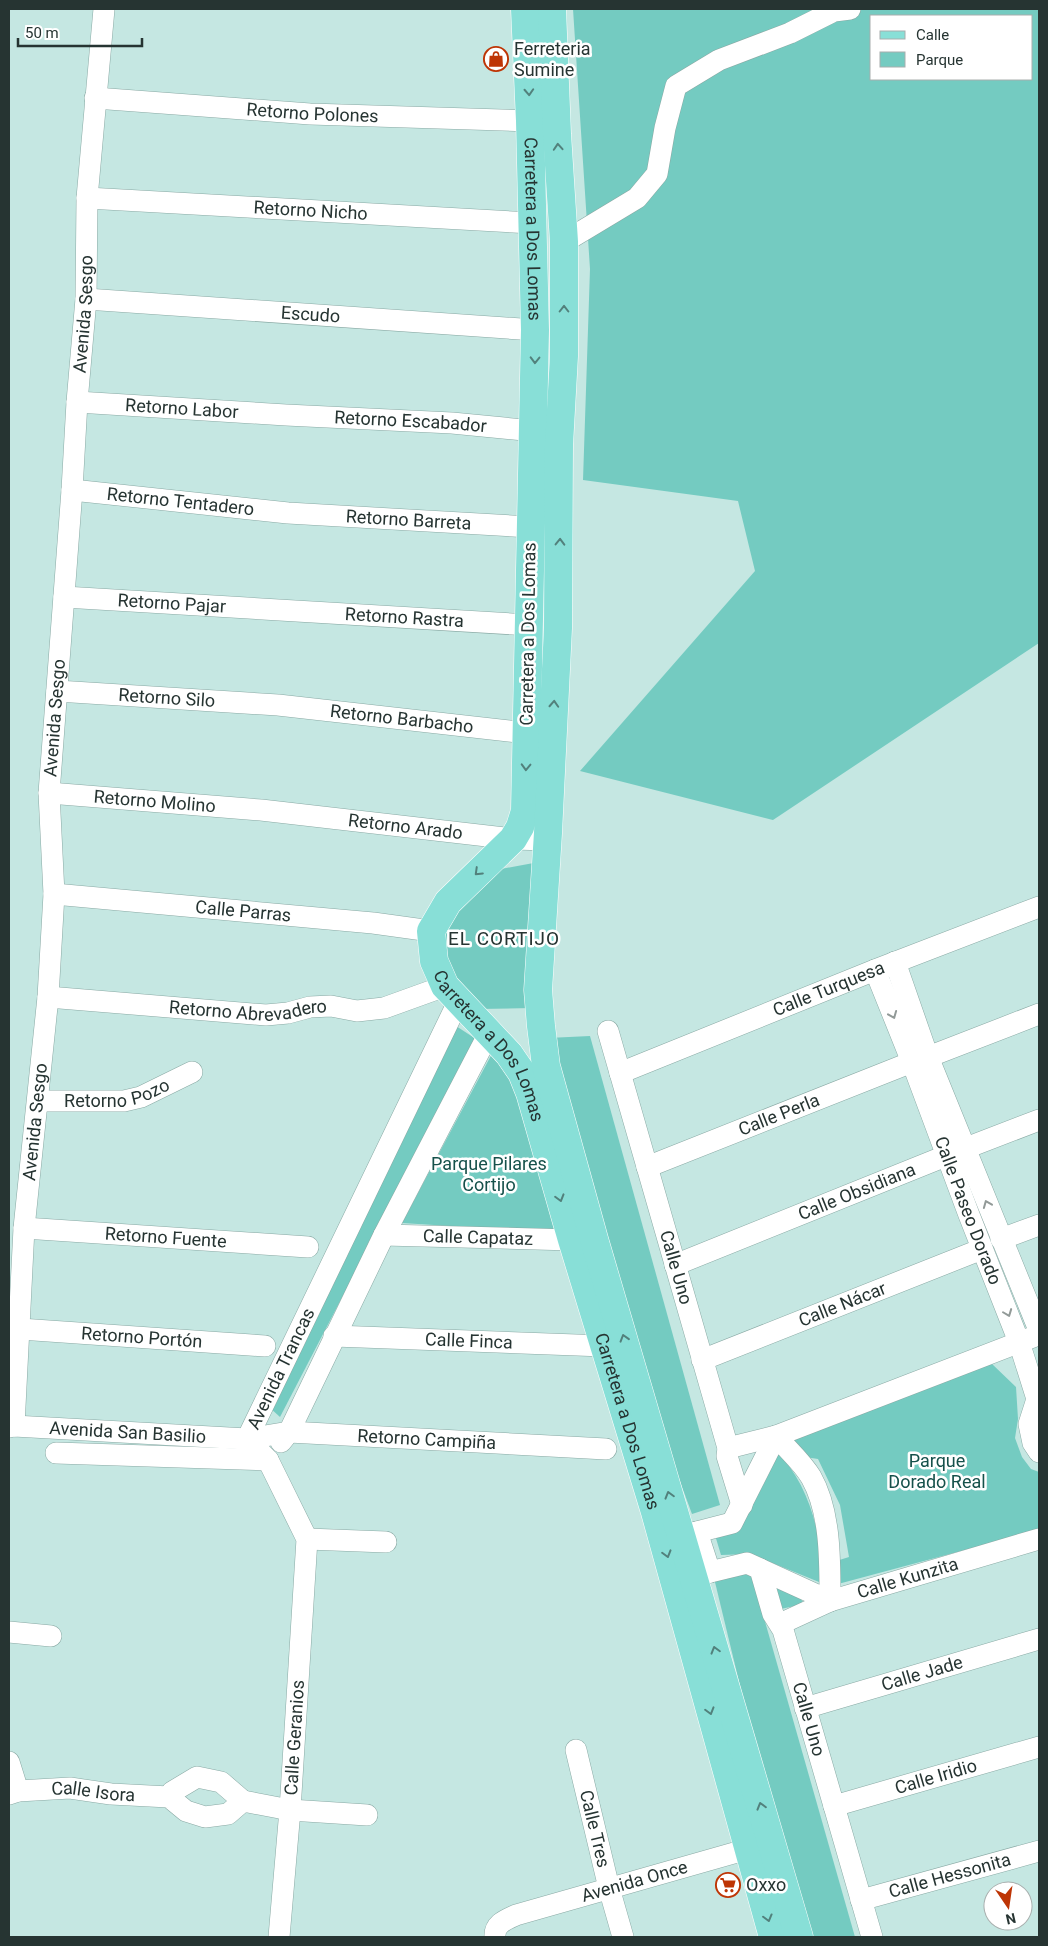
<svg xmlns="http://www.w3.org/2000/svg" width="1048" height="1946" viewBox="0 0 1048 1946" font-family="Roboto,sans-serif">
<rect width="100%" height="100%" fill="#c5e7e2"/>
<g fill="#74cbc1" fill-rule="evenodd">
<path d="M573,9H1039V643L773,820L580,771L755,571L738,501L583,480L590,269ZM872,16H1032V79H872Z"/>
<polygon points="539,862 532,1008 478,1009 442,980 436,937 458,905 501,869"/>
<polygon points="456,1026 476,1039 280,1417 269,1407"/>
<polygon points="590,1036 720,1505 692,1514 658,1422 548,1038"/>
<polygon points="495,1048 521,1086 562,1233 402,1223"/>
<polygon points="991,1363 1016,1387 1018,1419 1015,1438 1022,1457 1031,1469 1039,1472 1039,1530 838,1584 833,1562 849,1557 840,1505 818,1459 799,1456 791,1435"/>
<path d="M776,1451C802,1476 816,1515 820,1550C822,1560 819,1572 819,1582L750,1554L721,1555L715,1535Z"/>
<polygon points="742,1570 752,1576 855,1937 806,1937 757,1756 714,1578"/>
<polygon points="765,1585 796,1591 804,1604 776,1610"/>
</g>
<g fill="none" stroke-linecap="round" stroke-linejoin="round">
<defs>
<g id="minor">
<path id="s1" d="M95,98L310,114L530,121"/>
<path id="s2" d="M87,198L532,223"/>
<polyline points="564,242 637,198 657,174 665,128 676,86 719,60 790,33 834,11 850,9"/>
<path id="s3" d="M86,299L535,330"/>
<path id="s4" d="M77,402L286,415L452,423L534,431"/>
<path id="s5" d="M72,490L288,513L530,527"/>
<path id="s6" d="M64,597L529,625"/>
<path id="s7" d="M57,691L278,705L527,733"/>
<path id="s8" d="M49,793L261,810L513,839L548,840"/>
<path id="s9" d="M54,894L373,923L431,931"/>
<polyline points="895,962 928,1057 1039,1330"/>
<path id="s10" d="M875,970L912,1062L969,1215L1019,1342L1037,1399L1029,1424L1033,1443L1039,1452"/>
<path id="s11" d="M48,997L266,1015L288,1013L310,1007L331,1006L357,1011L384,1008L445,986"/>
<path id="s12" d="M608,1031L728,1448L727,1456L742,1505"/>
<polyline points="928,1057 1039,1014"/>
<path id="s13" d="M620,1073L875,970L1039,907"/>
<path id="s14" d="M38,1101H124L141,1097L192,1072"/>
<path id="s15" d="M647,1167L912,1062"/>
<path id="s16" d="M24,1228L308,1247"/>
<path id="s17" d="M384,1235L572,1240"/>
<polyline points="1001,1239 1039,1225"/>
<path id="s18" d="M675,1265L948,1155L1039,1120"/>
<path id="s19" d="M20,1329L265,1346"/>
<path id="s20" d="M334,1336L604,1346"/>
<path id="s21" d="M702,1360L982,1249"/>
<path id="s22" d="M14,1426L24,1228L48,997L54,894L49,793L72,490L77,402L86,299L87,198L104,9"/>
<path id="s23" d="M9,1427L14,1426L247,1439L289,1432L606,1449"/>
<polyline points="281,1442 289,1432 384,1235 489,1033"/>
<polyline points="728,1448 776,1436 1033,1337"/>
<polyline points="56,1453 268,1460"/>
<polyline points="697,1532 710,1572"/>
<path d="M681,1535L697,1532L732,1523L776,1436C787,1449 802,1462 811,1477C831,1512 830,1562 830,1601L760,1569"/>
<polyline points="307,1539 386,1542"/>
<path id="s24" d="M694,1578L710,1572L747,1563L760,1569L773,1614L783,1630L872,1937"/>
<path id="s25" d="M780,1624L830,1601L1039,1539"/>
<polyline points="9,1632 51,1636"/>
<path id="s26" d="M805,1708L1039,1639"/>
<path id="s27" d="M576,1750L609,1888L623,1937"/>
<polyline points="9,1762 18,1791"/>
<path id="s28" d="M9,1794L18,1791L70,1788L111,1794L169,1797L186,1811L205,1817L228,1814L243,1801L290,1810L367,1815"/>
<polyline points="169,1797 172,1792 197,1777 221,1782 243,1801"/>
<path id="s29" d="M834,1806L1039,1747"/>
<path id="s30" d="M861,1900L1039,1851"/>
<path id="s31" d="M279,1937L290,1810L307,1539L268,1460L247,1439L458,1002"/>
<path id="s32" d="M495,1937C494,1924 505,1920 516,1915L762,1845"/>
</g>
<g id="major">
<path id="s33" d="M525,9L530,121L535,330L525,811L520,827L513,839L448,902L431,931L434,961L445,986L509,1054L522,1073L530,1093L572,1240L655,1512L773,1937"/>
<polyline points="552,9 557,134 564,242 564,356 559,445 558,628 548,833 538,990 541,1026 546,1066 594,1239 799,1937"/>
</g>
</defs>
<use href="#minor" stroke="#89a9a4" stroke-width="22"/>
<use href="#major" stroke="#fff" stroke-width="29"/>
<use href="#minor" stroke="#fff" stroke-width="21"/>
<use href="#major" stroke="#88dfd7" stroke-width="28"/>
</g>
<defs><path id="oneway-chevron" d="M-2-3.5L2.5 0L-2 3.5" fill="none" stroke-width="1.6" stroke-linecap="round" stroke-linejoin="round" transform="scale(1.25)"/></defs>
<g stroke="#52817c">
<use href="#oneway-chevron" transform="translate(529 92) rotate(87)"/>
<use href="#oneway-chevron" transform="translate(558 147) rotate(-94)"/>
<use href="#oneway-chevron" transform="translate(564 309) rotate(-90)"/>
<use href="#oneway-chevron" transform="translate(535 360) rotate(91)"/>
<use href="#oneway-chevron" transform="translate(560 542) rotate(-89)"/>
<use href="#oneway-chevron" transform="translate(554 704) rotate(-87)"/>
<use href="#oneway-chevron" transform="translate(526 767) rotate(92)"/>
<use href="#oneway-chevron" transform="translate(478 872) rotate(136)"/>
<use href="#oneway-chevron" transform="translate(560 1198) rotate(74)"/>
<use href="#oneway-chevron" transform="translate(624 1338) rotate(-107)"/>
<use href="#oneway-chevron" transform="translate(669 1495) rotate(-106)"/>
<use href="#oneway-chevron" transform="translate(667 1554) rotate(74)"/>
<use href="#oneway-chevron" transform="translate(715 1650) rotate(-106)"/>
<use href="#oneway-chevron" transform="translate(710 1711) rotate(74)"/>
<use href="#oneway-chevron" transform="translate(761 1806) rotate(-106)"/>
<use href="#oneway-chevron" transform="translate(768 1918) rotate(75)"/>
</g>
<g stroke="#929a98">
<use href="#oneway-chevron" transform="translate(893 1015) rotate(68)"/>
<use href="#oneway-chevron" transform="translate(987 1204) rotate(-112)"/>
<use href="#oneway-chevron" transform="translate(1008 1313) rotate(69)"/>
</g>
<defs>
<symbol id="shop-ring" viewBox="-11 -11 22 22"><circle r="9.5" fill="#fff" stroke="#be3505" stroke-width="1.5"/><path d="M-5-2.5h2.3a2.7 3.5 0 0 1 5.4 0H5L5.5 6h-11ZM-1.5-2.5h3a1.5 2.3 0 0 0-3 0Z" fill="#be3505"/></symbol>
<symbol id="supermarket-ring" viewBox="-11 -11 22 22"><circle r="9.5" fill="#fff" stroke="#be3505" stroke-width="1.5"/><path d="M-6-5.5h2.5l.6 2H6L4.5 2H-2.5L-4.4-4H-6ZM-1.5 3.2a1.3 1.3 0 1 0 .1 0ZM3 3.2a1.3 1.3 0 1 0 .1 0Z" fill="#be3505"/></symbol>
</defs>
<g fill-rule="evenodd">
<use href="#shop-ring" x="482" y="45" width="28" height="28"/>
<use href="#supermarket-ring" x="714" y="1871" width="28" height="28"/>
</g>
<g text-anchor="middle" stroke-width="5" stroke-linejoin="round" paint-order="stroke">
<g font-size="18" fill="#263432" stroke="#fff" text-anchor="start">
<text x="514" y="55">Ferreteria<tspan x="514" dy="21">Sumine</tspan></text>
<text x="746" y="1891">Oxxo</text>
</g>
<g font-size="18" fill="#263432" stroke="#fff">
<text dy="6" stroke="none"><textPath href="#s1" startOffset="218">Retorno Polones</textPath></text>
<text dy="6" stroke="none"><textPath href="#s2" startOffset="224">Retorno Nicho</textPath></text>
<text dy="6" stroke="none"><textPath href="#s33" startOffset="220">Carretera a Dos Lomas</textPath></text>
<text dy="6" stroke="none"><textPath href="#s22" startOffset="1115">Avenida Sesgo</textPath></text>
<text dy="6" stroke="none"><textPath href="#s3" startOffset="225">Escudo</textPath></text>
<text dy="6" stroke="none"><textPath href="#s4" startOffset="105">Retorno Labor</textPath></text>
<text dy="6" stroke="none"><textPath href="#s4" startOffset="334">Retorno Escabador</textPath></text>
<text dy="6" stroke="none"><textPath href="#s5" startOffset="109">Retorno Tentadero</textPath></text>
<text dy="6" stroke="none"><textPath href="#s5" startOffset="338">Retorno Barreta</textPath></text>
<text dy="6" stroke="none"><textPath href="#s6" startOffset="108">Retorno Pajar</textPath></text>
<text dy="6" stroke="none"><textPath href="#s6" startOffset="341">Retorno Rastra</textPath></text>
<text transform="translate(528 634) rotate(-89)" y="6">Carretera a Dos Lomas</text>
<text dy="6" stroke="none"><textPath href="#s7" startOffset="110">Retorno Silo</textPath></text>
<text dy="6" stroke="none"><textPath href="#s22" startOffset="710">Avenida Sesgo</textPath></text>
<text dy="6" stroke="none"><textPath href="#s7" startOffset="346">Retorno Barbacho</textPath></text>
<text dy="6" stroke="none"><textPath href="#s8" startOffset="106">Retorno Molino</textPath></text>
<text dy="6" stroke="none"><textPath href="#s8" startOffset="358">Retorno Arado</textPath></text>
<text dy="6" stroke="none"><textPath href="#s9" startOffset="190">Calle Parras</textPath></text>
<text dy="6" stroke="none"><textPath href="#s13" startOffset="225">Calle Turquesa</textPath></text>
<text dy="6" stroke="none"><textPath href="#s11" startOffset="201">Retorno Abrevadero</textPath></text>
<text dy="6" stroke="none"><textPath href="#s33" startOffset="1090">Carretera a Dos Lomas</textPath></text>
<text dy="6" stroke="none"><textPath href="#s14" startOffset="80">Retorno Pozo</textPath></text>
<text dy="6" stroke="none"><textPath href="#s15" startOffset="142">Calle Perla</textPath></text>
<text dy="6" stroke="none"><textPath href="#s22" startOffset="305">Avenida Sesgo</textPath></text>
<text dy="6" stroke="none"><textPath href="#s18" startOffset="196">Calle Obsidiana</textPath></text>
<text dy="6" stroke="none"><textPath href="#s10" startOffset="258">Calle Paseo Dorado</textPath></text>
<text dy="6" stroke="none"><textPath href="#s17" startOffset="94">Calle Capataz</textPath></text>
<text dy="6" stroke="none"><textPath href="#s16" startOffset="142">Retorno Fuente</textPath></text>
<text dy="6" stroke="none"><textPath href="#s12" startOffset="246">Calle Uno</textPath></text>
<text dy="6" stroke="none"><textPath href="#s21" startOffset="151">Calle Nácar</textPath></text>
<text dy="6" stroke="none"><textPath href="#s19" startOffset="122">Retorno Portón</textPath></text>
<text dy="6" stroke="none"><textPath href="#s20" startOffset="135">Calle Finca</textPath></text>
<text dy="6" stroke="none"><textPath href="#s31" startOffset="595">Avenida Trancas</textPath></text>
<text dy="6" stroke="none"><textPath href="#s33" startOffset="1495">Carretera a Dos Lomas</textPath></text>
<text dy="6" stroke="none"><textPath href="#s23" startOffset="119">Avenida San Basilio</textPath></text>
<text dy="6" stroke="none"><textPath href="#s23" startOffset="419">Retorno Campiña</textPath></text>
<text dy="6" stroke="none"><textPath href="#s25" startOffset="136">Calle Kunzita</textPath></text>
<text dy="6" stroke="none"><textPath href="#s26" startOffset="122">Calle Jade</textPath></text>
<text dy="6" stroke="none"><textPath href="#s24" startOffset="228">Calle Uno</textPath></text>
<text dy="6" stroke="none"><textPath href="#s31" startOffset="200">Calle Geranios</textPath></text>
<text dy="6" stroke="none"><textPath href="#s29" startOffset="106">Calle Iridio</textPath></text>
<text dy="6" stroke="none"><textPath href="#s28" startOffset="85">Calle Isora</textPath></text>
<text dy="6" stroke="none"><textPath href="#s27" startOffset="81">Calle Tres</textPath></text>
<text dy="6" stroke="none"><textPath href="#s30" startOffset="92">Calle Hessonita</textPath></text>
<text dy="6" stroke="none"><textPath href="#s32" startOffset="156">Avenida Once</textPath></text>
</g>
<g font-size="18" fill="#15514b" stroke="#fff">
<text x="489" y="1170">Parque Pilares<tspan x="489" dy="21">Cortijo</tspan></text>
<text x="937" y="1467">Parque<tspan x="937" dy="21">Dorado Real</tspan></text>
</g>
<g font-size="19" letter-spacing="1" fill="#263432" stroke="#fff">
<text x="504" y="945">EL CORTIJO</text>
</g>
</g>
<rect width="1048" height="1946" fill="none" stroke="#263432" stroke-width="20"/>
<rect x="870" y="15" width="162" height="65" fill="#ffffff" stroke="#a8aead"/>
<rect x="880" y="31" width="25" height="8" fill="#88dfd7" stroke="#a8aead"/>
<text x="916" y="40" font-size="15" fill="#263432">Calle</text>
<rect x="880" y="52" width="25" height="15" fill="#74cbc1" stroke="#a8aead"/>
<text x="916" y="65" font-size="15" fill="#263432">Parque</text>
<g transform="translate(1008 1906) rotate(167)"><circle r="24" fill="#ffffff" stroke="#a8aead"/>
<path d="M0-4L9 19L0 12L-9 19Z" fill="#be3505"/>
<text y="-8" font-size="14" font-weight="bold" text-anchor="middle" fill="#263432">N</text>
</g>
<path d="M18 38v8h124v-8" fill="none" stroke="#263432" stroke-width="2.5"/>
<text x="25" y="38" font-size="15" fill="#263432" stroke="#ffffff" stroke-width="4" paint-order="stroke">50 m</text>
</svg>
